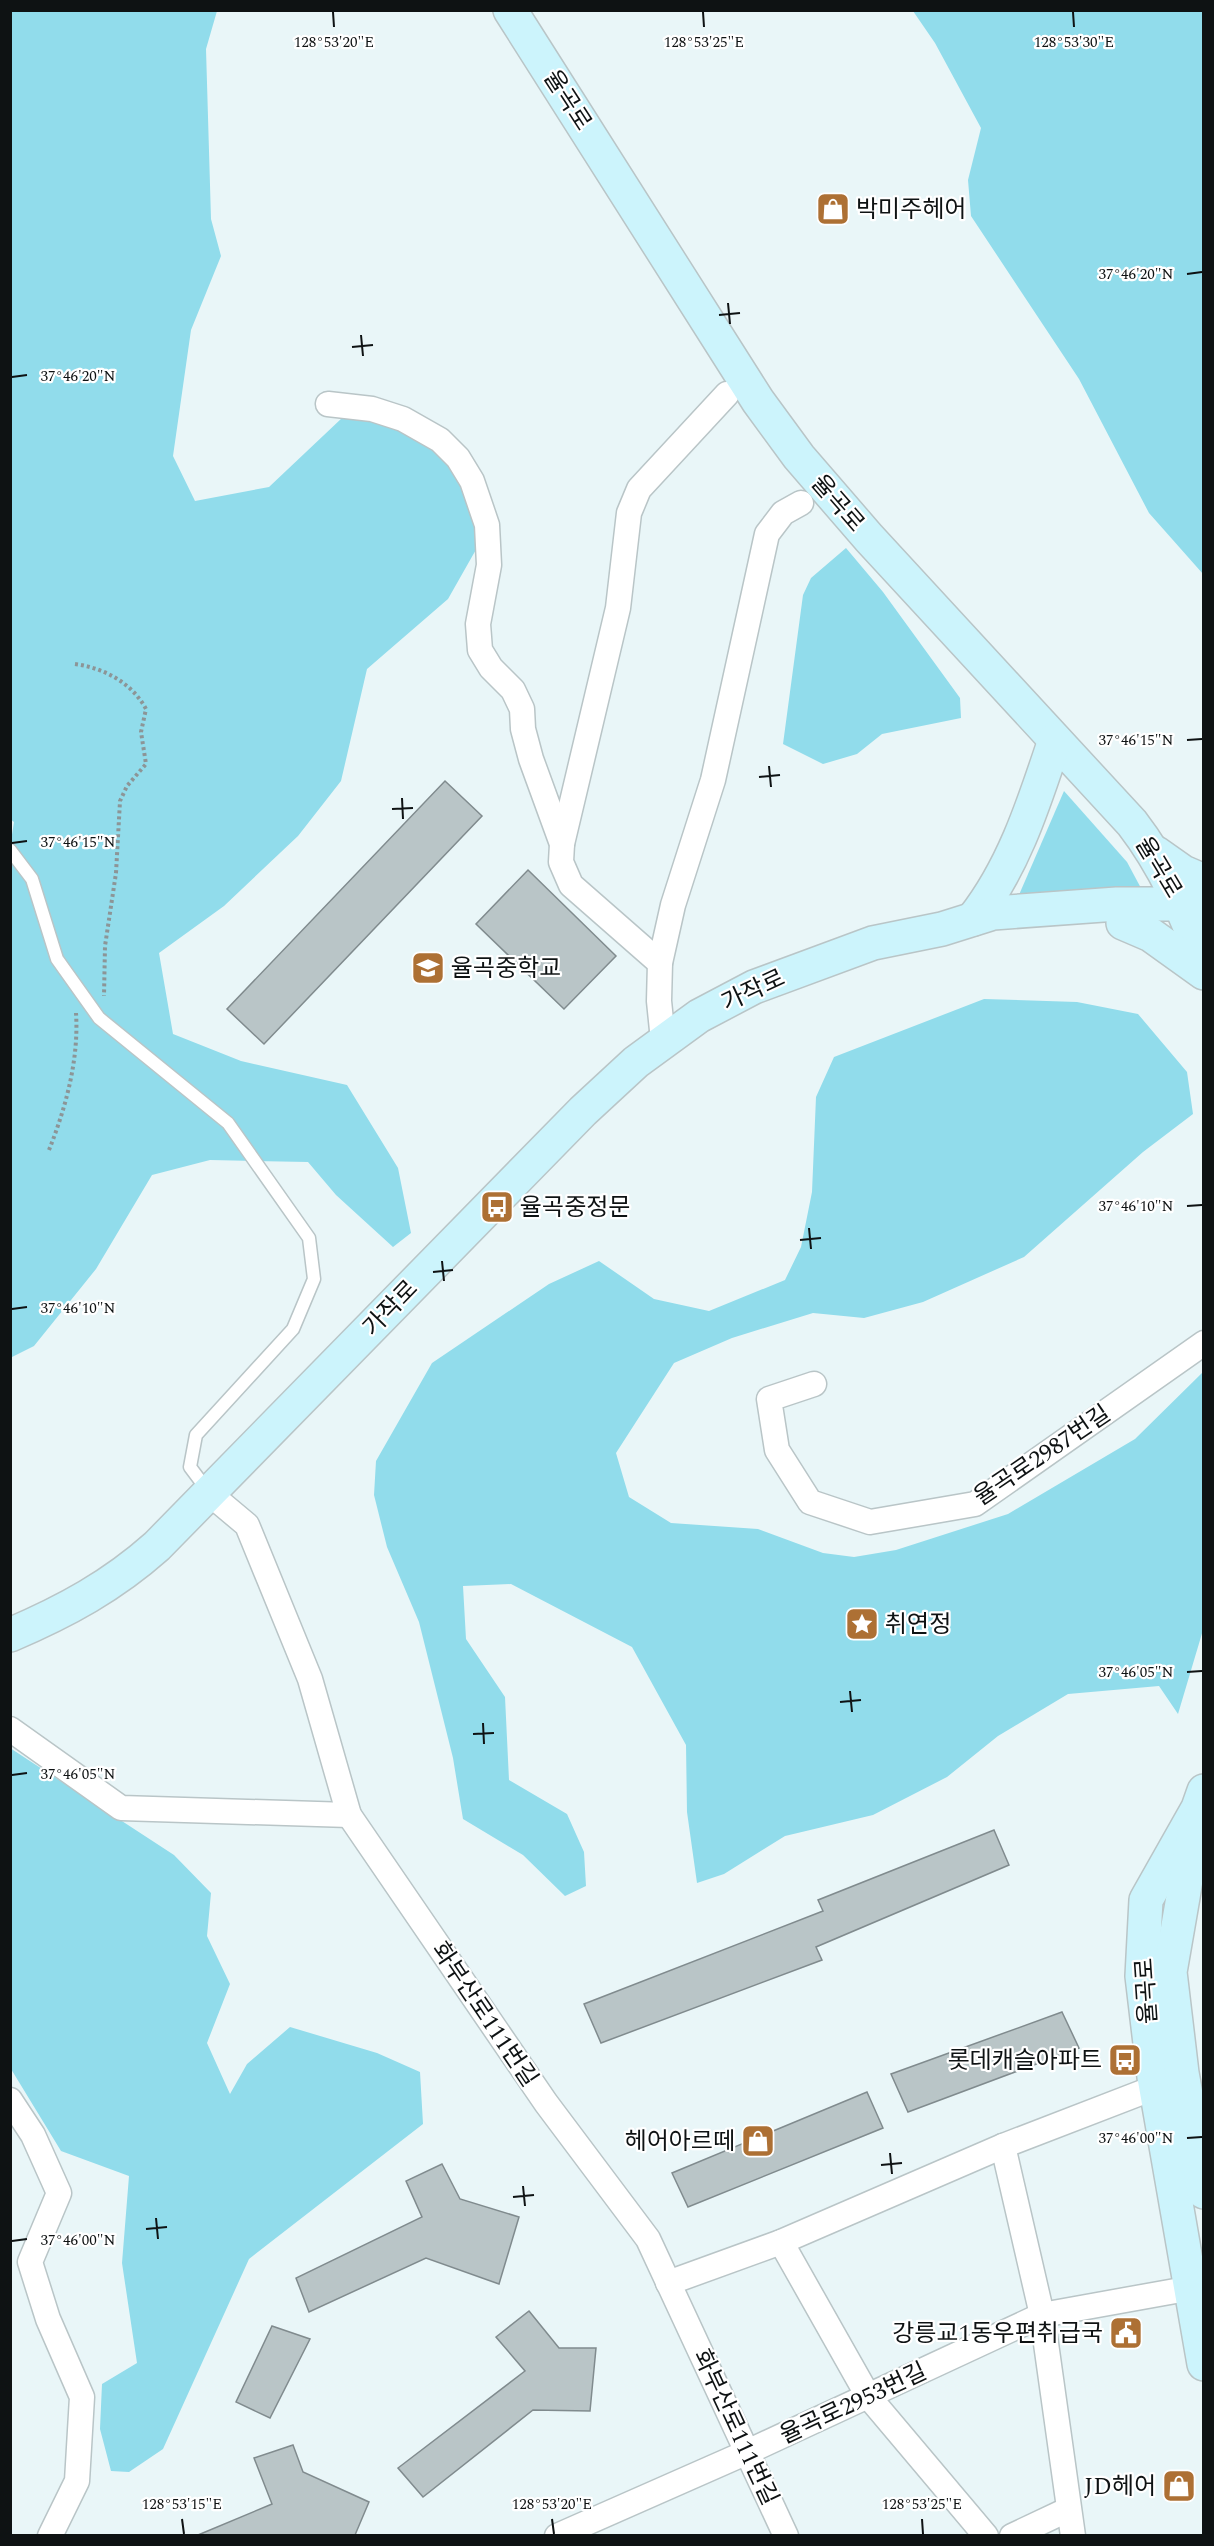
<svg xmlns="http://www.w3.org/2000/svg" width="1214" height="2546" viewBox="0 0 1214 2546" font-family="Spectral,'Noto Sans KR',serif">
<rect width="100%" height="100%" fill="#e9f6f8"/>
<g fill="#91dceb">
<polygon points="11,11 217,11 206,49 211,219 221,256 191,330 173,456 195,501 269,487 342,418 416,418 471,464 482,539 448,599 367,669 341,781 298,836 224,906 159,953 173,1034 241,1061 347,1085 398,1168 411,1233 393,1247 336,1195 308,1162 210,1160 152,1175 96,1269 34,1346 10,1358 10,847 14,822 10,819"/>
<polygon points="913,11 1203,11 1203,574 1149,513 1079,379 971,216 968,180 981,128 935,43"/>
<polygon points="846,548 883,592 960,698 961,718 882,734 857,754 823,764 783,744 803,595 811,578"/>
<polygon points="1064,791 1127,862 1142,890 1015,904"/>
<polygon points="984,999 1077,1002 1138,1014 1187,1072 1193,1114 1143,1152 1024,1257 923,1302 864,1318 813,1313 732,1338 674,1363 616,1453 629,1497 671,1523 758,1529 823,1553 854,1557 896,1550 1008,1514 1135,1439 1203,1372 1203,1630 1178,1714 1159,1686 1068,1694 998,1736 947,1777 873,1815 785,1836 724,1874 697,1883 687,1812 686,1745 632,1647 511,1584 463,1586 466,1639 505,1697 509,1780 567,1814 584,1852 586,1886 565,1896 523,1855 463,1819 453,1758 419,1622 387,1547 374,1495 376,1461 432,1363 549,1284 599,1261 654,1299 709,1311 785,1280 801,1247 812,1192 816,1097 834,1057"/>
<polygon points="10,1748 174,1855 211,1893 207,1936 230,1984 207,2043 230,2094 247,2064 290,2027 377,2053 420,2072 423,2124 249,2259 163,2449 129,2472 111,2471 100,2429 102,2384 137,2363 122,2263 129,2176 61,2151 11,2069"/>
</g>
<g fill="#b9c5c7" stroke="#808b8e" stroke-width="1.5">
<polygon points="445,781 482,816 264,1044 227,1009"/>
<polygon points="528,870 616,956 564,1009 476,924"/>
<polygon points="994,1830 1009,1865 816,1947 822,1960 601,2043 584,2004 823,1911 818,1900"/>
<polygon points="1062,2012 1079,2048 908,2112 891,2074"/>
<polygon points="867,2092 883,2128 688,2207 672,2173"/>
<polygon points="442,2164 460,2199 519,2217 499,2284 426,2258 309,2312 296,2278 422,2217 406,2181"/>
<polygon points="529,2311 559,2348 596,2348 590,2411 533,2410 423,2497 398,2468 525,2371 496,2337"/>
<polygon points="272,2326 310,2339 270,2418 236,2402"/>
<polygon points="293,2445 303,2472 369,2502 355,2535 198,2535 272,2504 254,2458"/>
</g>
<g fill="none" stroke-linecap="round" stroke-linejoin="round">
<defs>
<polyline id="lane" points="10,850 32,879 57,959 99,1018 228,1123 309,1238 314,1279 293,1329 196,1435 190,1467 208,1491"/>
<g id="street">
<polyline points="328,404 372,409 403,419 440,440 458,458 472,481 487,525 489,565 478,624 480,650 491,668 513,690 522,709 523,729 531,759 562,844 561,862 571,885 660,963"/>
<polyline points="562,844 618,608 629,513 639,489 727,394"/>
<polyline points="663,1040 659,1001 660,963 673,905 713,780 767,534 783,513 801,503"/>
<polyline points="814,1384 769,1399 777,1450 810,1502 870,1522 975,1504 1204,1343"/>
<polyline points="210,1494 247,1525 310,1679 349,1815 546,2103 648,2239 786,2536"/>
<polyline points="10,1729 121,1808 349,1815"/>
<polyline points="10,2100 33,2135 59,2193 30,2262 48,2319 82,2397 77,2481 50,2536"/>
<polyline points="1003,2146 1042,2315 1073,2536"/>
<polyline points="781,2242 868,2396 986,2536"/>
<polyline points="668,2283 781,2242 1003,2146 1156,2087"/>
<polyline points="557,2536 743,2454 1042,2315 1192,2288"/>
<polyline points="1012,2536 1067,2510"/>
</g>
<g id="secondary">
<path d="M510,10L758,401L799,457L869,538L1132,823C1165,866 1185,912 1204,963"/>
<polyline points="1156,853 1183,872 1204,881"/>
<path d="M973,919C1014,867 1034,803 1055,740"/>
<polyline points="1123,923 1151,935 1204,973"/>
<path d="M10,1635C66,1611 112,1586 157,1546L583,1111L636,1062L699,1016L754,987L873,943L942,929L993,913L1117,904H1204"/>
<polyline points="1204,1791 1198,1808 1146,1900 1142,1976 1154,2077 1204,2364"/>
<polyline points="1195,1828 1170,1972 1182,2073 1204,2192"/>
</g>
</defs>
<use href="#lane" stroke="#b9c5c7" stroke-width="15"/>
<use href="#street" stroke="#b9c5c7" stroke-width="27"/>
<use href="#secondary" stroke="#b9c5c7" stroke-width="36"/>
<g stroke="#8c9597" stroke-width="4" stroke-dasharray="3 3" stroke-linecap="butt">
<path d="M75,664C104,668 132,683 146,709L141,732L146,764L127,786L120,801L116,873L105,946L104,996"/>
<path d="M49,1150C66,1107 79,1059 76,1013"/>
</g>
<use href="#lane" stroke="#fff" stroke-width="12"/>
<use href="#street" stroke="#fff" stroke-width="24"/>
<use href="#secondary" stroke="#ccf4fc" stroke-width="33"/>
</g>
<path fill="none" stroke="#0e1213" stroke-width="2" d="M333,12L334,27M703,12L704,27M1073,12L1074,27M1187,274L1202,272M728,303L730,324M719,315L740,313M361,335L363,356M352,347L373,345M12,377L27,375M1187,740L1202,739M769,766L771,787M759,777L780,775M402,798L403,819M392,809L413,808M12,843L27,841M1187,1206L1202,1205M809,1228L811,1249M800,1240L821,1238M442,1261L444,1281M433,1272L453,1270M12,1309L27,1307M1187,1672L1202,1671M850,1691L852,1712M840,1702L861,1700M483,1723L484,1744M473,1734L494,1733M12,1775L27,1773M1187,2138L1202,2137M890,2153L892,2174M881,2165L902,2163M523,2186L525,2206M513,2197L534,2195M156,2218L158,2239M146,2229L167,2227M12,2241L27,2239M182,2519L184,2534M552,2519L554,2534M922,2519L923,2534"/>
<defs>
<symbol id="shop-square" viewBox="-11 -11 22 22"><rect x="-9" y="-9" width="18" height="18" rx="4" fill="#ad7034" stroke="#fff"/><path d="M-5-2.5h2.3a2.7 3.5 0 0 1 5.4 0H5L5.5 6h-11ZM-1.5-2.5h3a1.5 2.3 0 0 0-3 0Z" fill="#fff"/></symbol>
<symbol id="school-square" viewBox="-11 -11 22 22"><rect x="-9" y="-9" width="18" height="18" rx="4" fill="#ad7034" stroke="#fff"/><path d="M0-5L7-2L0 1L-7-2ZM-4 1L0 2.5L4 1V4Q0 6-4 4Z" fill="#fff"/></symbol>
<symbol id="bus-square" viewBox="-11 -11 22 22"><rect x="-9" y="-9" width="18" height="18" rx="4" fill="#ad7034" stroke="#fff"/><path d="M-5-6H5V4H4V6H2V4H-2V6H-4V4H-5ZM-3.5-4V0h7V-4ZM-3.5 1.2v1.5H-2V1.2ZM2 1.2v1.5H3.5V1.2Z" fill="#fff"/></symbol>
<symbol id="sight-square" viewBox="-11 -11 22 22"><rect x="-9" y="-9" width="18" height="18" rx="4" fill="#ad7034" stroke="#fff"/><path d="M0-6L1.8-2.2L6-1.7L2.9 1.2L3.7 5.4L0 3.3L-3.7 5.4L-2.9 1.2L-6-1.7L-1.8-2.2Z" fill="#fff"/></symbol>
<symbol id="civic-square" viewBox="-11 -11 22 22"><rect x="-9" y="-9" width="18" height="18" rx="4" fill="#ad7034" stroke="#fff"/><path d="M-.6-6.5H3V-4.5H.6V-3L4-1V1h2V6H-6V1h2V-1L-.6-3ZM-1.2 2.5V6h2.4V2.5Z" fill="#fff"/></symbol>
</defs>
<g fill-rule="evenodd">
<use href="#shop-square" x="814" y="190" width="38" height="38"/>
<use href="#school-square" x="409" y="949" width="38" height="38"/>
<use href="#bus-square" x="478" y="1188" width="38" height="38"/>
<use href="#sight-square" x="843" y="1605" width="38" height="38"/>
<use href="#bus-square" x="1106" y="2041" width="38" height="38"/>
<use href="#shop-square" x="739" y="2122" width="38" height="38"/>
<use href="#civic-square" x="1107" y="2314" width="38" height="38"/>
<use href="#shop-square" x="1160" y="2467" width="38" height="38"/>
</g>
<g text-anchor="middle" stroke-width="4.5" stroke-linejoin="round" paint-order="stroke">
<g font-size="24" fill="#0e1213" stroke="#fff">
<text transform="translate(568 100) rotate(57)" y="8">율곡로</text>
<text transform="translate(838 503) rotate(49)" y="8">율곡로</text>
<text transform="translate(1159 867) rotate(59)" y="8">율곡로</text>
<text transform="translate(753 990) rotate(-25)" y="8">가작로</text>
<text transform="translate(390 1308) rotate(-46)" y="8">가작로</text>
<text transform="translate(1042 1455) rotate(-34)" y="8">율곡로2987번길</text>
<text transform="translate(1146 1991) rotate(-94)" y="8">율곡로</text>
<text transform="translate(485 2014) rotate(56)" y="8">화부산로111번길</text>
<text transform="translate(853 2403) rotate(-25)" y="8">율곡로2953번길</text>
<text transform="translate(736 2427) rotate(65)" y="8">화부산로111번길</text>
</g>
<g font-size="24" fill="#0e1213" stroke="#fff" text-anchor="start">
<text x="856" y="217">박미주헤어</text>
<text x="451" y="976">율곡중학교</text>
<text x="520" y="1215">율곡중정문</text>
<text x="885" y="1632">취연정</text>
<text x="1102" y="2068" text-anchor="end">롯데캐슬아파트</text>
<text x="735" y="2149" text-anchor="end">헤어아르떼</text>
<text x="1103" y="2341" text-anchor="end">강릉교1동우편취급국</text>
<text x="1156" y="2494" text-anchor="end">JD헤어</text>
</g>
</g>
<g font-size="15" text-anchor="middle" fill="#0e1213" stroke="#fff" stroke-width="4.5" stroke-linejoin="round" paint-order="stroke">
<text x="334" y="47">128°53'20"E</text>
<text x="704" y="47">128°53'25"E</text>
<text x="1074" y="47">128°53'30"E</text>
<text x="1136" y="279">37°46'20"N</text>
<text x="78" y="381">37°46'20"N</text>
<text x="1136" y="745">37°46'15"N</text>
<text x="78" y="847">37°46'15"N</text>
<text x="1136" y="1211">37°46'10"N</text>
<text x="78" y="1313">37°46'10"N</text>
<text x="1136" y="1677">37°46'05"N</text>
<text x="78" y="1779">37°46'05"N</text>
<text x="1136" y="2143">37°46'00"N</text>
<text x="78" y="2245">37°46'00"N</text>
<text x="182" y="2509">128°53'15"E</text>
<text x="552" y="2509">128°53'20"E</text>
<text x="922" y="2509">128°53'25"E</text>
</g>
<rect width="1214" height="2546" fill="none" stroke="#0e1213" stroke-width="24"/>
</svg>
